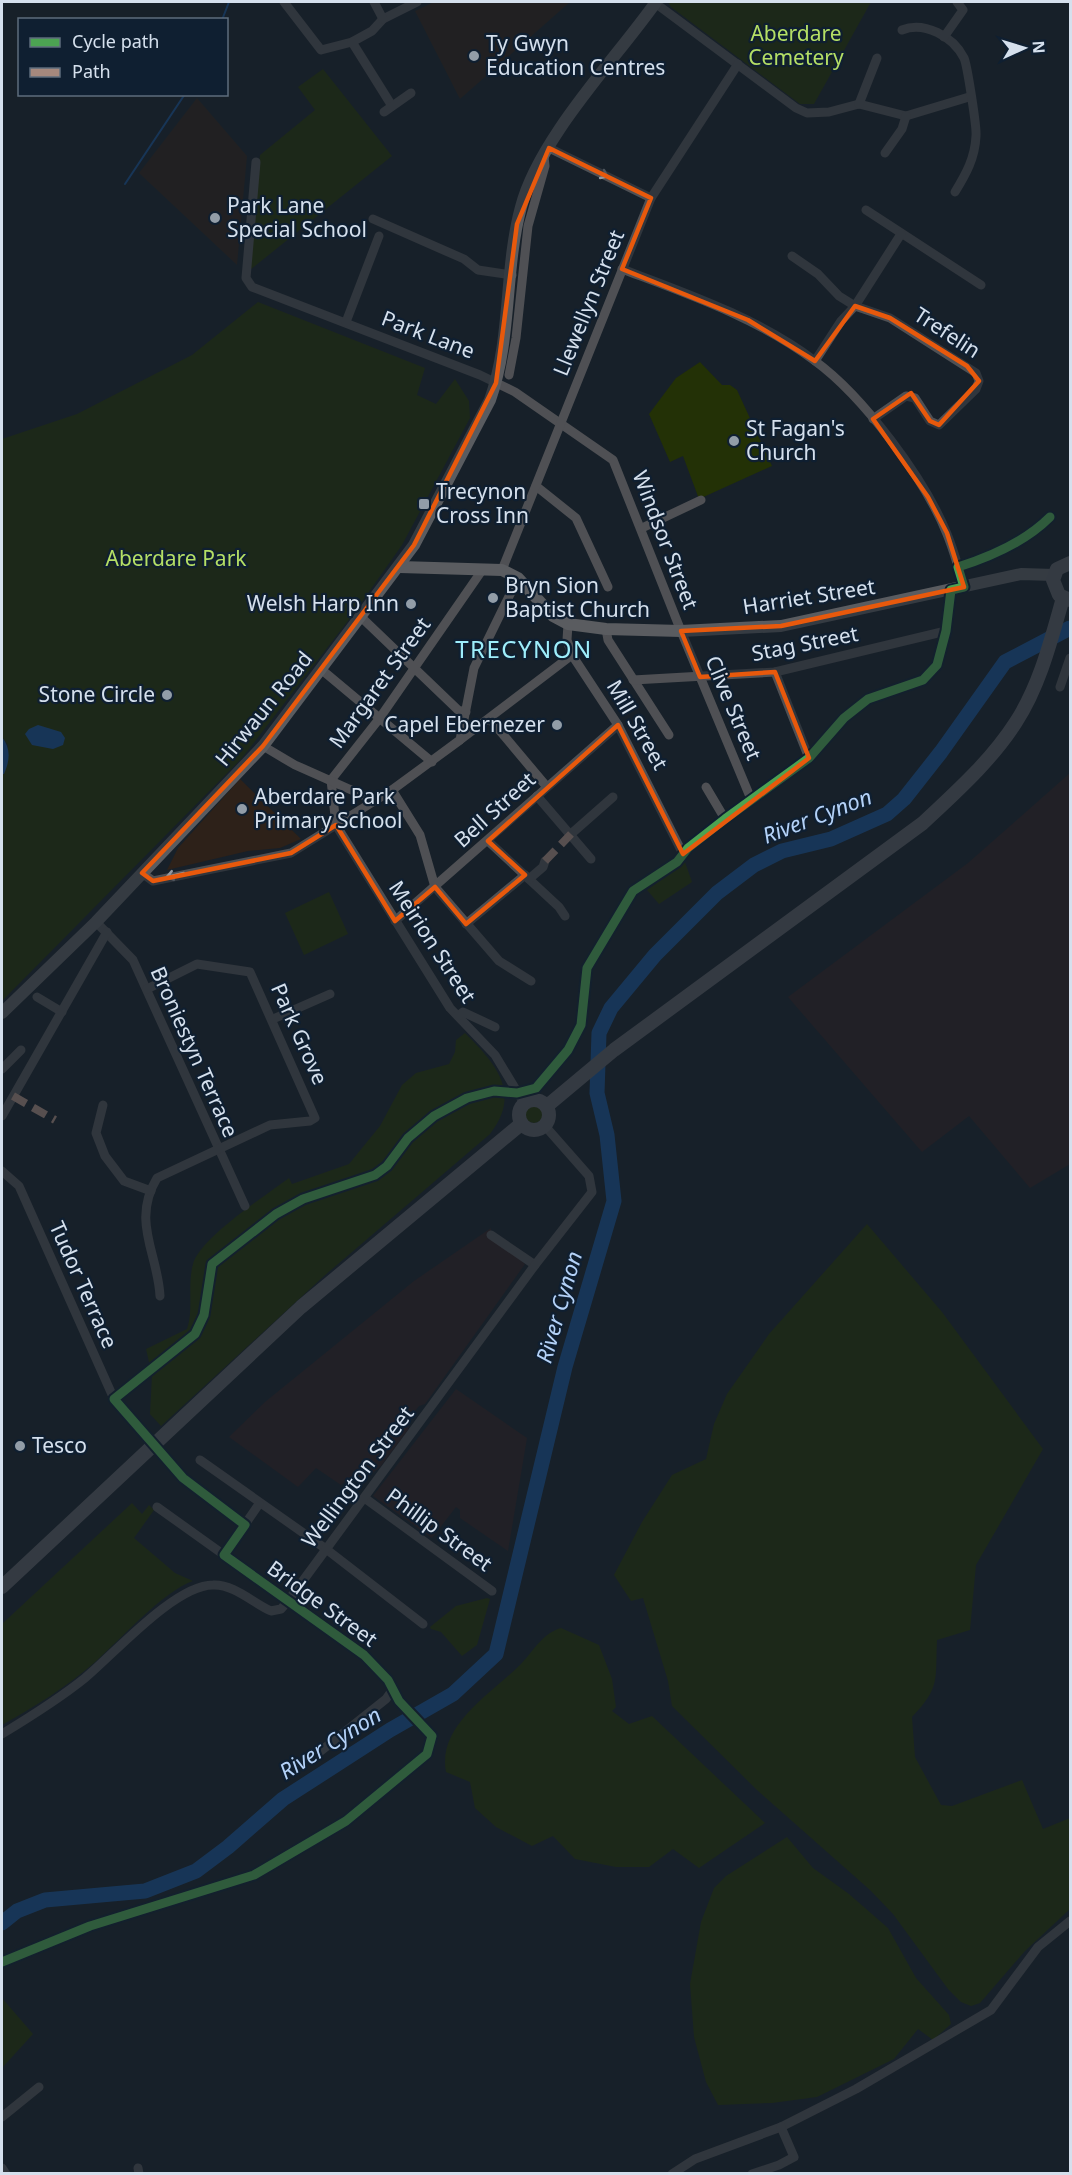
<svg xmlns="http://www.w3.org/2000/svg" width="1072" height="2175" viewBox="0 0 1072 2175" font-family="'Noto Sans',sans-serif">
<rect width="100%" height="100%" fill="#172029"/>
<g fill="#2e1f22">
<polygon points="1070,773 1070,1164 1030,1188 969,1116 922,1152 788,997 968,863"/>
<polygon points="491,1228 491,1235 525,1264 425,1404 419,1406 410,1417 408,1430 381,1466 359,1484 350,1477 341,1485 316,1468 298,1487 229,1437 265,1402 414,1281"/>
<polygon points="456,1389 527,1438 508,1551 460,1518 460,1510 456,1507 432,1538 373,1496"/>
</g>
<g fill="#2d2119">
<polygon points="434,2 570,2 460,99 415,11"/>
<polygon points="197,98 247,156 237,265 139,173"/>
<polygon points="240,779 301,839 280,848 248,851 167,870 178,848"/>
</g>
<g fill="#233106">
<polygon points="668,2 871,2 814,104 800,104 671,7"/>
<polygon points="323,69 392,156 250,270 260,155 315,110 298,87"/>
<polygon points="258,302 425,368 417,395 436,404 455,379 469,401 470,418 402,545 354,613 242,758 2,1001 2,774 4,773 8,745 2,737 2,439 77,414 192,355"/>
<polygon points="700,362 722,385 730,385 737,390 772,466 699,499 683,456 670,462 649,414 676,378"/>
<polygon points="685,862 692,882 659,904 647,890"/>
<polygon points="329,892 348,934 304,955 285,913"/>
<path d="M465,1033C496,1064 522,1093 490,1134L324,1276L161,1426L150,1414L152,1375L146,1349L187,1329C194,1309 187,1286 193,1264C200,1238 265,1196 289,1178L292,1184L349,1164L380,1126L402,1085L416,1073L449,1064L455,1052L456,1040Z"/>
<circle cx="534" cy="1114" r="9"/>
<path d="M867,1224L942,1312L1043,1449L976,1565L970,1630L937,1640C935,1679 941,1687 912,1717L915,1757L941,1805L952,1806L1022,1780L1043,1829L1070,1818V1909L1025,1951L980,2003L971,2006L961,2002L948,1989L893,1914L870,1890L757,1790L672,1706L668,1681L643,1598L631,1601L614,1575L642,1522L672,1475L706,1459L714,1424L727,1394L769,1334Z"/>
<path d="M132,1503L142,1514L149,1505L154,1510L134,1538L175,1573L193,1581C163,1591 119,1641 94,1663C65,1688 34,1707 2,1725V1624Z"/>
<polygon points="487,1598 490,1599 477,1645 462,1656 441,1632 431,1629 430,1627 456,1606"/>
<path d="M561,1628L599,1645L612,1679L616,1707L612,1711L629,1724L652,1716L765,1823L699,1868L673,1849L649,1867H616L575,1859L553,1836L532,1846L496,1827L475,1808L470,1782L446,1772C437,1725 492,1693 521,1664C534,1650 543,1633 561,1628Z"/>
<polygon points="787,1837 813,1868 849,1894 888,1928 916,1978 949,2015 951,2024 933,2040 918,2029 894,2059 817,2097 772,2103 718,2105 706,2082 694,2037 690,1984 701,1922 714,1888 726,1876"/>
<polygon points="2,1998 33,2034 2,2068"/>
</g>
<g fill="#184f8e">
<polygon points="38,725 61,732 65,738 63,745 53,749 32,745 25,734 29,729"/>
<path d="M2,737C11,749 10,760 4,774H2Z"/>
</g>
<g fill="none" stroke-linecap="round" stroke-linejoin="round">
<g stroke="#184f8e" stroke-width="2">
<polyline points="222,20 229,2"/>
<polyline points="125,184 185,94"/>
</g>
<polyline stroke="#184f8e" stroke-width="15" points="2,1923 17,1911 45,1900 145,1891 196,1871 228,1847 283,1799 390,1730 453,1694 496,1654 565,1367 614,1201 607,1135 597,1093 599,1033 611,1008 655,955 717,893 754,865 782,851 831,839 887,814 904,799 941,752 1005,662 1070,628"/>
<g stroke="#4f5054" stroke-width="9">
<polyline points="284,2 321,50 352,42 372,31 383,19 417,2"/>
<polyline points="374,2 383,19"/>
<polyline points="655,3 796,108 807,113 829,112 859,104 906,116 969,97"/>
<path d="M902,30C924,21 953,36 964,58C967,64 977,128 976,136C975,158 966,174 955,192"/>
<polyline points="944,37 963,10 957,2"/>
<polyline points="352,42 392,106"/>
<polyline points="859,104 877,58"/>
<polyline points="384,112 411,93"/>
<polyline points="549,148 651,198"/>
<polyline points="885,153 902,129 906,116"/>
<polyline points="256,162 246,278 252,287 480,375 515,392 613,460 681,631 751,799"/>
<polyline points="866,210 981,285"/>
<polyline points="373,219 464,259 478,270 512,275"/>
<polyline points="792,256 818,274 839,296 855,306 890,318 976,373 979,381 976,389 939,425 930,421 915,398 906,396 873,419"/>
<path d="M622,269C688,294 758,318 815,361C863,396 925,479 947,534C954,551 959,569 964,587"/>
<polyline points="346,322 379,236"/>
<polyline points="815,361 841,321 855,306 901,234"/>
<polyline points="509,375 516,338 528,226 545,166 544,156"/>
<polyline points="536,486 576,518 608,587"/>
<polyline points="642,528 701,500"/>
<polyline points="483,569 379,719 331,780 336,825 450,1008 495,1055 524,1103"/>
<polyline points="502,570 651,198 738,64"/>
<polyline points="361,617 458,710 466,712"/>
<polyline points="568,624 567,640 572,655 618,725 683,854 725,819 809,758 775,672"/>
<polyline points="606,629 608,640 669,735"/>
<polyline points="322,670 432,762"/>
<polyline points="633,680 775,672 946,631"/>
<polyline points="1060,687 1070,658"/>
<polyline points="490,719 547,787"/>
<polyline points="460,740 572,655"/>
<polyline points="263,746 295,765 367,797 372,802"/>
<polyline points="706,787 725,819"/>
<polyline points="392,790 420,835 435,887 499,961 531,981"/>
<polyline points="537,796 591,859"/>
<polyline points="571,834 613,797"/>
<polyline points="488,841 559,907 565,916"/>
<polyline points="142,873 153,881 291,853 392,790 460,740 474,668 518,578"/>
<polyline points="529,879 543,867 545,861"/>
<polyline points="395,921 618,725"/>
<polyline points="96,922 133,960 245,1206"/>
<polyline points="466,924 525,875"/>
<path d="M147,989L197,964L250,972L315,1118L310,1121L270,1125L157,1178C131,1221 158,1254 160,1296"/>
<polyline points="37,997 62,1012"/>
<polyline points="458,1016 463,1012 495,1027"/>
<polyline points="273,1019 330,994"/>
<polyline points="2,1069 21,1050"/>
<polyline points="103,1105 96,1133 105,1156 124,1181 151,1191"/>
<polyline points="2,1116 107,932"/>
<polyline points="2,1171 19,1186 114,1399"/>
<polyline points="491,1235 535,1265"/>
<polyline points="200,1460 326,1549 423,1624"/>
<polyline points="366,1499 492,1591"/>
<polyline points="157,1507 364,1655 388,1680 393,1689 386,1699 317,1754"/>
<polyline points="224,1555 259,1504"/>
<path d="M2,1734C30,1717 59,1699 85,1678C115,1653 175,1585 213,1585C234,1584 253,1603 271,1611L281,1609L288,1601L535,1265L592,1192L589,1176L545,1126"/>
<polyline points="2,2117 39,2087"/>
<polyline points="2,2168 6,2174"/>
<polyline points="138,2168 139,2174"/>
<polyline points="672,2174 695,2159 781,2127 856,2089 991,2010 1038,1947 1070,1921"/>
<polyline points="752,2174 779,2165 794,2157 781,2127"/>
</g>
<g stroke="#5a5c60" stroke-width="12">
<polyline points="400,567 502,570 518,578 553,616 568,624 606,629 681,631 781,626 1021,574 1054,575"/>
<path d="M2,1013L96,922L263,746L414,545L490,400C512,338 504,270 521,207C539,138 615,60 656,2"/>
</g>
<g stroke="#585a60" stroke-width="14">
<polyline points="1070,563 1057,569 1053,580 1059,595 1070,600"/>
<circle cx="534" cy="1115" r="15"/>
<path d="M547,1106L614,1050L923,823C956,792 991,761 1016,722C1040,685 1051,640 1063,598"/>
<polyline points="2,1587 301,1307 521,1124"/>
</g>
<g stroke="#a5887d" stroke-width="8" stroke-dasharray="15 8" stroke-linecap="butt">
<polyline points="545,861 571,834"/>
<polyline points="13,1096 55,1120"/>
</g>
<defs>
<path id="cycleway" d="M2,1962L90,1926L254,1875L346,1821L427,1754L432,1736L399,1701L388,1680L364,1655L224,1555L245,1525L183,1478L114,1399L195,1334L204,1315L212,1264L276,1214L303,1199L375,1175L387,1166L408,1138L434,1116L467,1098L494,1091L517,1093L536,1088L568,1050L581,1025L587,968L633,891L677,862L688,848L725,819L809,758L844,718L868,699L923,680L937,665L946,631L951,590L964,587L958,567C990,557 1026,541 1050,517"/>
</defs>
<use href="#cycleway" stroke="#0f1f31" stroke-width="13"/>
<use href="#cycleway" stroke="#4ca352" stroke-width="9"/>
</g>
<defs><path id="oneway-shaft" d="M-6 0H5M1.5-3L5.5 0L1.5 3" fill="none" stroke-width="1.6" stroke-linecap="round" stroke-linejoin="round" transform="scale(1.5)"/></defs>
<g stroke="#9298a0">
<use href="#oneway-shaft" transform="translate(600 173) rotate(26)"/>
<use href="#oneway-shaft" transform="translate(175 875) rotate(167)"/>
</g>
<path d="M0 0H1072V2175H0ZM549,148L651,198L622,269L748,320L815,361L855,306L890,318L967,366L979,381L939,425L930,421L911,393L873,419L928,497L947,533L964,587L781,626L681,631L700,677L775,672L809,758L683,854L618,725L488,841L525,875L466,924L435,887L395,921L336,825L291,853L153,881L142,873L263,746L414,545L496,383L517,224Z" fill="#172029" fill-opacity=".55" fill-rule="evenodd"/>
<path fill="none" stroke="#e8590c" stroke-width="4.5" stroke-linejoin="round" d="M549,148L651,198L622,269L748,320L815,361L855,306L890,318L967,366L979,381L939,425L930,421L911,393L873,419L928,497L947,533L964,587L781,626L681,631L700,677L775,672L809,758L683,854L618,725L488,841L525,875L466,924L435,887L395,921L336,825L291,853L153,881L142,873L263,746L414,545L496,383L517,224Z"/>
<g fill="#929da8" stroke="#0f1f31" stroke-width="2">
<circle cx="474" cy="56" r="6"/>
<circle cx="215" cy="218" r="6"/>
<circle cx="734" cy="441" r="6"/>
<rect x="418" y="498" width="12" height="12" rx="3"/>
<circle cx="493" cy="598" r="6"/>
<circle cx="411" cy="604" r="6"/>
<circle cx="167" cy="695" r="6"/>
<circle cx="557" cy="725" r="6"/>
<circle cx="242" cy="809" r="6"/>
<circle cx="20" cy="1446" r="6"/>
</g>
<g text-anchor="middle" stroke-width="4.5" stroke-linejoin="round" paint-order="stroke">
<g font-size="21" fill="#b5df65" stroke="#0f1f31">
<text x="796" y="41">Aberdare<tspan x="796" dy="24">Cemetery</tspan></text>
<text x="176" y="566">Aberdare Park</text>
</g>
<g font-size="21" fill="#d5e0ed" stroke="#0f1f31" text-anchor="start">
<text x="486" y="51">Ty Gwyn<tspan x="486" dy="24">Education Centres</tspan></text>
<text x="227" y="213">Park Lane<tspan x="227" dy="24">Special School</tspan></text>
<text x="746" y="436">St Fagan's<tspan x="746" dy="24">Church</tspan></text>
<text x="436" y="499">Trecynon<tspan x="436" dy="24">Cross Inn</tspan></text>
<text x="505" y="593">Bryn Sion<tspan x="505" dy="24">Baptist Church</tspan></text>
<text x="399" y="611" text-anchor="end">Welsh Harp Inn</text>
<text x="155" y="702" text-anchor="end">Stone Circle</text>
<text x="545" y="732" text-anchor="end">Capel Ebernezer</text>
<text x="254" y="804">Aberdare Park<tspan x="254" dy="24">Primary School</tspan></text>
<text x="32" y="1453">Tesco</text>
</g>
<g font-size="21" fill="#d5e0ed" stroke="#0f1f31">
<text transform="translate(589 303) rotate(-68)" y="7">Llewellyn Street</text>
<text transform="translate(947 333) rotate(33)" y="7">Trefelin</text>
<text transform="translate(428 335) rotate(21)" y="7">Park Lane</text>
<text transform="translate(665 540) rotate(69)" y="7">Windsor Street</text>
<text transform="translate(809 597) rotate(-9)" y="7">Harriet Street</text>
<text transform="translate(805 644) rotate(-11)" y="7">Stag Street</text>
<text transform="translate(380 683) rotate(-54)" y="7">Margaret Street</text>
<text transform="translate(733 708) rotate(67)" y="7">Clive Street</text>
<text transform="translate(264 709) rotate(-51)" y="7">Hirwaun Road</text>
<text transform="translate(637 725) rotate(60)" y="7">Mill Street</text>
<text transform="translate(495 810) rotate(-42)" y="7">Bell Street</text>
<text transform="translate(432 942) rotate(57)" y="7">Meirion Street</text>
<text transform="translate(299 1034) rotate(66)" y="7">Park Grove</text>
<text transform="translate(194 1052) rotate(66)" y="7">Broniestyn Terrace</text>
<text transform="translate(83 1285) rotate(66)" y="7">Tudor Terrace</text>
<text transform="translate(358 1477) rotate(-53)" y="7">Wellington Street</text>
<text transform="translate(439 1530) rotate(36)" y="7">Phillip Street</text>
<text transform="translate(322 1604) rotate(36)" y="7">Bridge Street</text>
</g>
<g font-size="22" font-style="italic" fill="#b3d1f7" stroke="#0f1f31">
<text transform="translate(817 816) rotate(-21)" y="8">River Cynon</text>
<text transform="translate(559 1307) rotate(-74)" y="8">River Cynon</text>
<text transform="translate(330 1743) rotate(-32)" y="8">River Cynon</text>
</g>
<g font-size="24" letter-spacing="1.5" fill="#9eeefb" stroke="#0f1f31">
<text x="524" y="658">TRECYNON</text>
</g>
</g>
<rect width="1072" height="2175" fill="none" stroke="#d5e0ed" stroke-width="6"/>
<rect x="18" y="18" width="210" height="78" fill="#0f1f31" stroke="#5e6c7c" stroke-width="1.5"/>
<rect x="30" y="38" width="30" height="9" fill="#4ca352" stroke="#5e6c7c" stroke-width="1.5"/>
<text x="72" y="48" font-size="18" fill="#d5e0ed">Cycle path</text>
<rect x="30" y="68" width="30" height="9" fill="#a5887d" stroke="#5e6c7c" stroke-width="1.5"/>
<text x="72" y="78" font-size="18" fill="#d5e0ed">Path</text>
<g transform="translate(1024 48) rotate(86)" stroke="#0f1f31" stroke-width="4.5" paint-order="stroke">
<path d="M0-4.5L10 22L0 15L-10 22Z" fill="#d5e0ed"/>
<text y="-9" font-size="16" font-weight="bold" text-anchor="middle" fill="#d5e0ed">N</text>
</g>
</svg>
